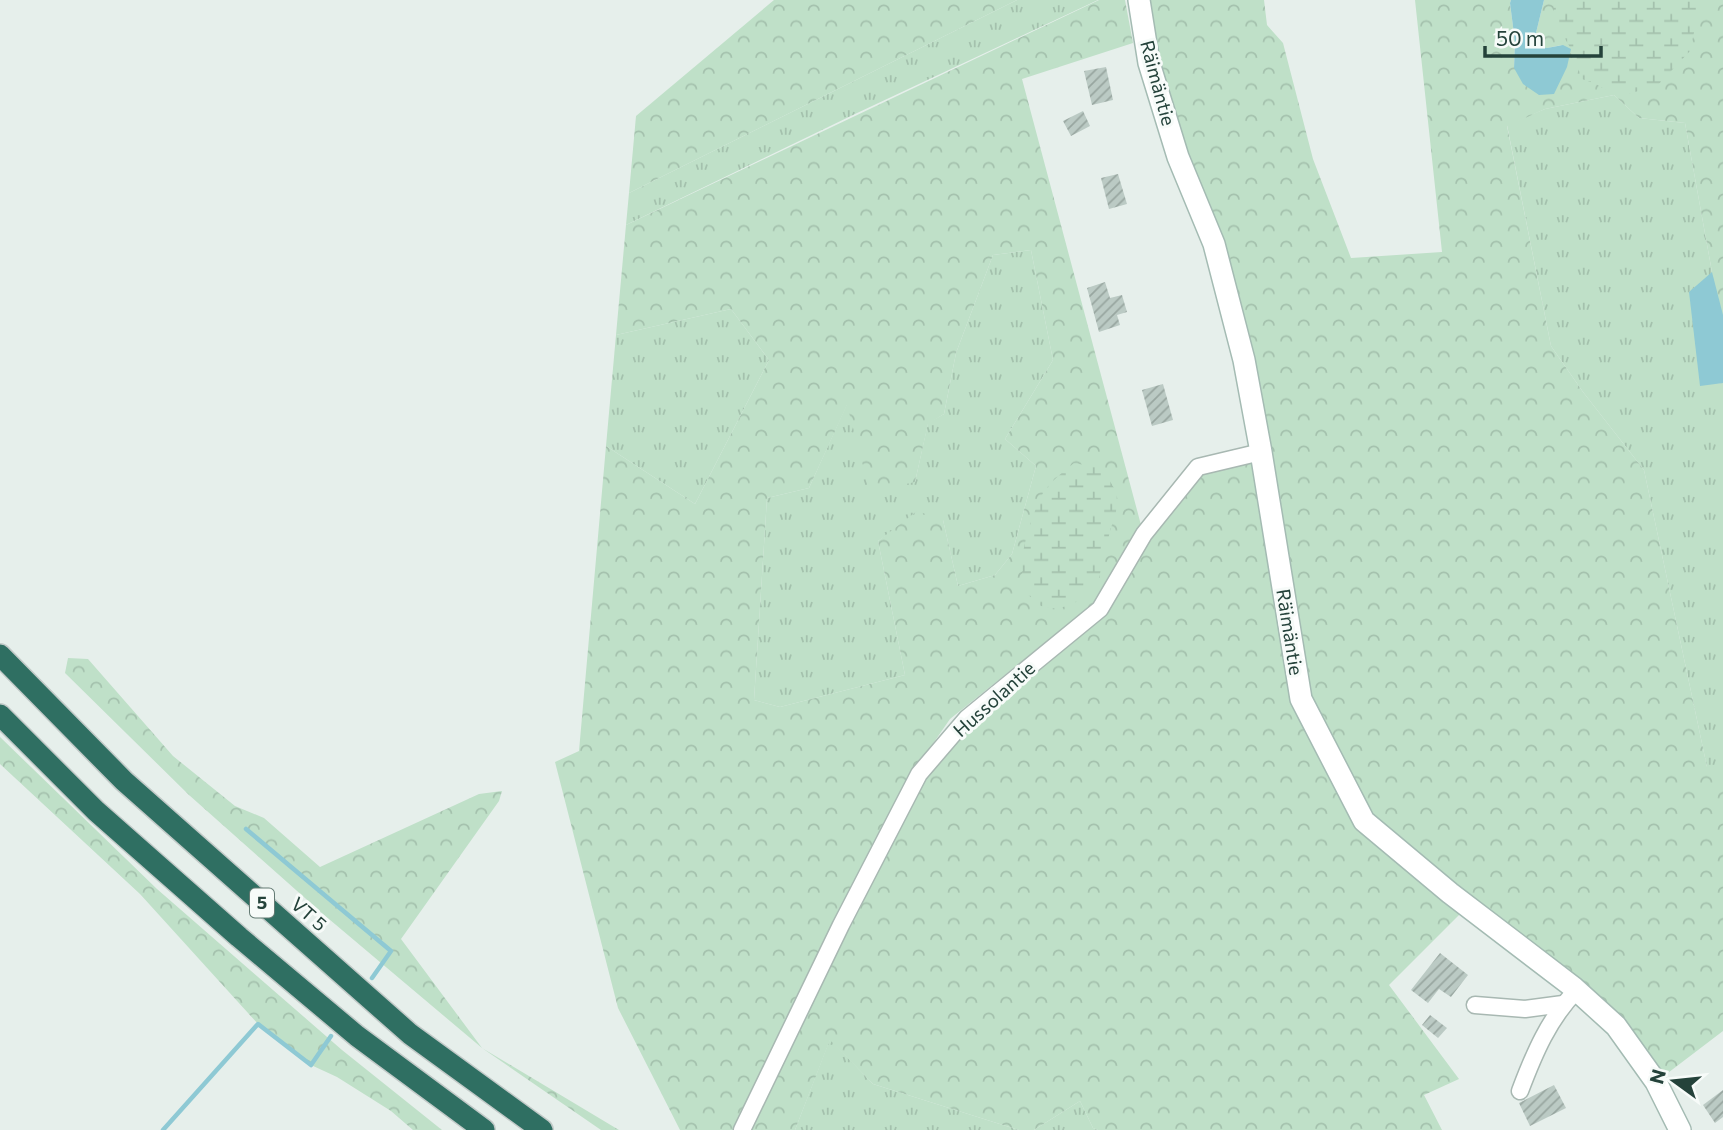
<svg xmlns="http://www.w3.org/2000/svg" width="1723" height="1130" viewBox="0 0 1723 1130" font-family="Commissioner,sans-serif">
<defs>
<pattern id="grass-tufts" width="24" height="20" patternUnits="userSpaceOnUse" patternTransform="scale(1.75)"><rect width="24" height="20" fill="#bfe0c8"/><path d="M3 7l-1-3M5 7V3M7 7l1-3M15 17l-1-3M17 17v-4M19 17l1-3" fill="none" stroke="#a4c1ad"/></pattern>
<pattern id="forest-crowns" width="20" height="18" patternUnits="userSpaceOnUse" patternTransform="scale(1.75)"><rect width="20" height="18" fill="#bfe0c8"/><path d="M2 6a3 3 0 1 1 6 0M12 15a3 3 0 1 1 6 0" fill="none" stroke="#a4c1ad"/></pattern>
<pattern id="wetland-marsh" width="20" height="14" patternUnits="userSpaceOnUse" patternTransform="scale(1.75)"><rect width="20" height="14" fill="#bfe0c8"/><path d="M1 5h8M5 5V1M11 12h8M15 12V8" fill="none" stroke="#a4c1ad"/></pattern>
<pattern id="building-hatch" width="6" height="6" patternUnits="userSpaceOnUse" patternTransform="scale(1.75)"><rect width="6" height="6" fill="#bbcac4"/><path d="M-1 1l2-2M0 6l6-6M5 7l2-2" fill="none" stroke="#98a6a0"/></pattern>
</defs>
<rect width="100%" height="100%" fill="#e6efeb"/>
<g fill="url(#grass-tufts)">
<polygon points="1017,0 1098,0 855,114 626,225 629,193"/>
<polygon points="1614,95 1639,118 1685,123 1712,272 1700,385 1723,383 1723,767 1707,767 1644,470 1583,392 1551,346 1507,125 1545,109"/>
<polygon points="1031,250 1053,360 1005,439 1036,466 1012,554 995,575 958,586 943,520 897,528 878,541 905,675 780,707 754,700 767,498 809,488 847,404 915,482 928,423 944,414 956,353 993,255"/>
<polygon points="731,309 769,360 695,504 606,446 616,335"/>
<polygon points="830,1039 873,1084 1019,1130 795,1130"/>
<polygon points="1080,1101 1093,1128 1098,1130 1034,1130"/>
</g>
<g fill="url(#forest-crowns)" fill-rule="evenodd">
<polygon points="774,0 1017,0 629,193 636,116"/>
<path d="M1099,0H1125L1133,43L1022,79L1141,525L1096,602L950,719L914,771L739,1130H680L618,1008L555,762L579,751L606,446L695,504L769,360L731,309L616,335L626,225ZM1031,250L1053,360L1005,439L1036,466L1012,554L995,575L958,586L943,520L917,511L878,541L905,675L780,707L754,700L767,498L809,488L847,405L870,492L915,482L928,424L944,414L956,353L993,255Z"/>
<polygon points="1139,0 1264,0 1267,25 1283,43 1313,159 1351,258 1442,252 1415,0 1511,0 1510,3 1515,42 1514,68 1562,45 1547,48 1537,47 1535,37 1544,0 1723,0 1723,383 1700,386 1689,292 1712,272 1685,123 1639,118 1614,95 1545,109 1507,126 1551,346 1583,392 1644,470 1707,767 1723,767 1723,1031 1656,1082 1616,1026 1468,906 1389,985 1459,1079 1424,1095 1442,1130 1098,1130 1093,1128 1080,1101 1034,1130 1019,1130 873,1084 830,1040 795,1130 742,1130 919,774 967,718 1100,609 1198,467 1261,452"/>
<polygon points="68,658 88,659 173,756 235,806 264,818 320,867 479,794 502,791 499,801 401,939 482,1048 619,1130 601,1130 482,1048 323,914 189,795 65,673"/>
<polygon points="0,737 157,889 342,1050 442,1130 413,1130 391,1111 337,1077 311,1065 258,1024 140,894 0,764"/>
</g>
<g fill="url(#wetland-marsh)">
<polygon points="1554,0 1701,0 1690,51 1657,86 1631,93 1614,95 1596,84 1582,79 1571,49 1564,37 1553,22"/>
<path d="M1074,463L1095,467L1108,478L1117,493L1116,512L1110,531L1099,578L1076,602L1058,609L1041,606L1026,593C1024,586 1022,579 1022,572C1020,550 1033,512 1043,493C1051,481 1063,472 1074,463Z"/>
</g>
<g fill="#8ec9d4">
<polygon points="1511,0 1544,0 1535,37 1537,46 1547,48 1563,45 1571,49 1567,67 1554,94 1539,95 1523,84 1514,68 1515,42 1510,3"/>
<polygon points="1712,272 1723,315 1723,383 1700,386 1689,292"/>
</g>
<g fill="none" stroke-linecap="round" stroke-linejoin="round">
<g stroke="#8ec9d4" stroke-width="4.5">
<polyline points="246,829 391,951 372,978"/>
<polyline points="163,1130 258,1024 311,1065 331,1036"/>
</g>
</g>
<g fill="url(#building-hatch)">
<polygon points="1106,67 1113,100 1092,105 1084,71"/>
<polygon points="1083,111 1090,126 1071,136 1063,121"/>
<polygon points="1118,174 1127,204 1109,209 1101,178"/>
<polygon points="1105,282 1110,298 1122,295 1127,312 1117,315 1120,325 1099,332 1087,288"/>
<polygon points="1163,384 1173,420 1152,426 1142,390"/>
<polygon points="1440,953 1468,975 1451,997 1439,989 1428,1003 1411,990"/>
<polygon points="1430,1015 1447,1028 1438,1038 1422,1025"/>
<polygon points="1554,1085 1566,1108 1530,1126 1519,1103"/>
<polygon points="1723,1090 1723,1117 1715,1123 1703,1105"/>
</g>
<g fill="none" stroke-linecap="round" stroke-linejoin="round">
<defs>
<g id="street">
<polyline points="1475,1005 1525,1009 1563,1004"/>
<path d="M1520,1091C1534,1054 1549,1018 1577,990"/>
<polyline points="742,1130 841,925 919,774 967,718 1100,609 1144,534 1198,467 1261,452"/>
</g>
<polyline id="secondary" points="1139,0 1149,63 1178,157 1214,244 1244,360 1261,452 1301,699 1364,821 1450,893 1573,987 1616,1026 1656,1082 1680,1130"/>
<g id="highway">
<polyline points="0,655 124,781 410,1034 542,1130"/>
<polyline points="0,715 96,811 239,937 357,1036 484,1130"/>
</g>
</defs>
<use href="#street" stroke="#a8b8b2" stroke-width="19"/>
<use href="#secondary" stroke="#a4bbb3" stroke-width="24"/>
<use href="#highway" stroke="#c2cac8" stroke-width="24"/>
<use href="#street" stroke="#fff" stroke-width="16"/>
<use href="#secondary" stroke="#fff" stroke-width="21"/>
<use href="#highway" stroke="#2f6f62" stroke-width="21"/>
</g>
<g text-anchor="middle" stroke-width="6" stroke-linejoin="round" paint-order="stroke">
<rect fill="#f7fbf9" stroke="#637a73" stroke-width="2" x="250" y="888.5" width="24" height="29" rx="5"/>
<g font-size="18" font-weight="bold" fill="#24423a">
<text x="262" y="909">5</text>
</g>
<g font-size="19" fill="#24423a" stroke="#f7fbf9">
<text transform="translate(1158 83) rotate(75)" y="7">Räimäntie</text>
<text transform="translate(1290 632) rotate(81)" y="7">Räimäntie</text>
<text transform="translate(994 699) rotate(-42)" y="7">Hussolantie</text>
<text transform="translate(309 914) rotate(41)" y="7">VT 5</text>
</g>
</g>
<g transform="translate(1674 1081) rotate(285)" stroke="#f7fbf9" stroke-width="5" paint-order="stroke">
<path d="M0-5L12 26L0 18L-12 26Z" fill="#24423a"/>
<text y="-10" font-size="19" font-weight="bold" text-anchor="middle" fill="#24423a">N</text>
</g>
<path d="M1485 46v10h116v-10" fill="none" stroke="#24423a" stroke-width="3.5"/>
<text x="1496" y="46" font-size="21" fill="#24423a" stroke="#f7fbf9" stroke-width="5" paint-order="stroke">50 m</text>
</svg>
